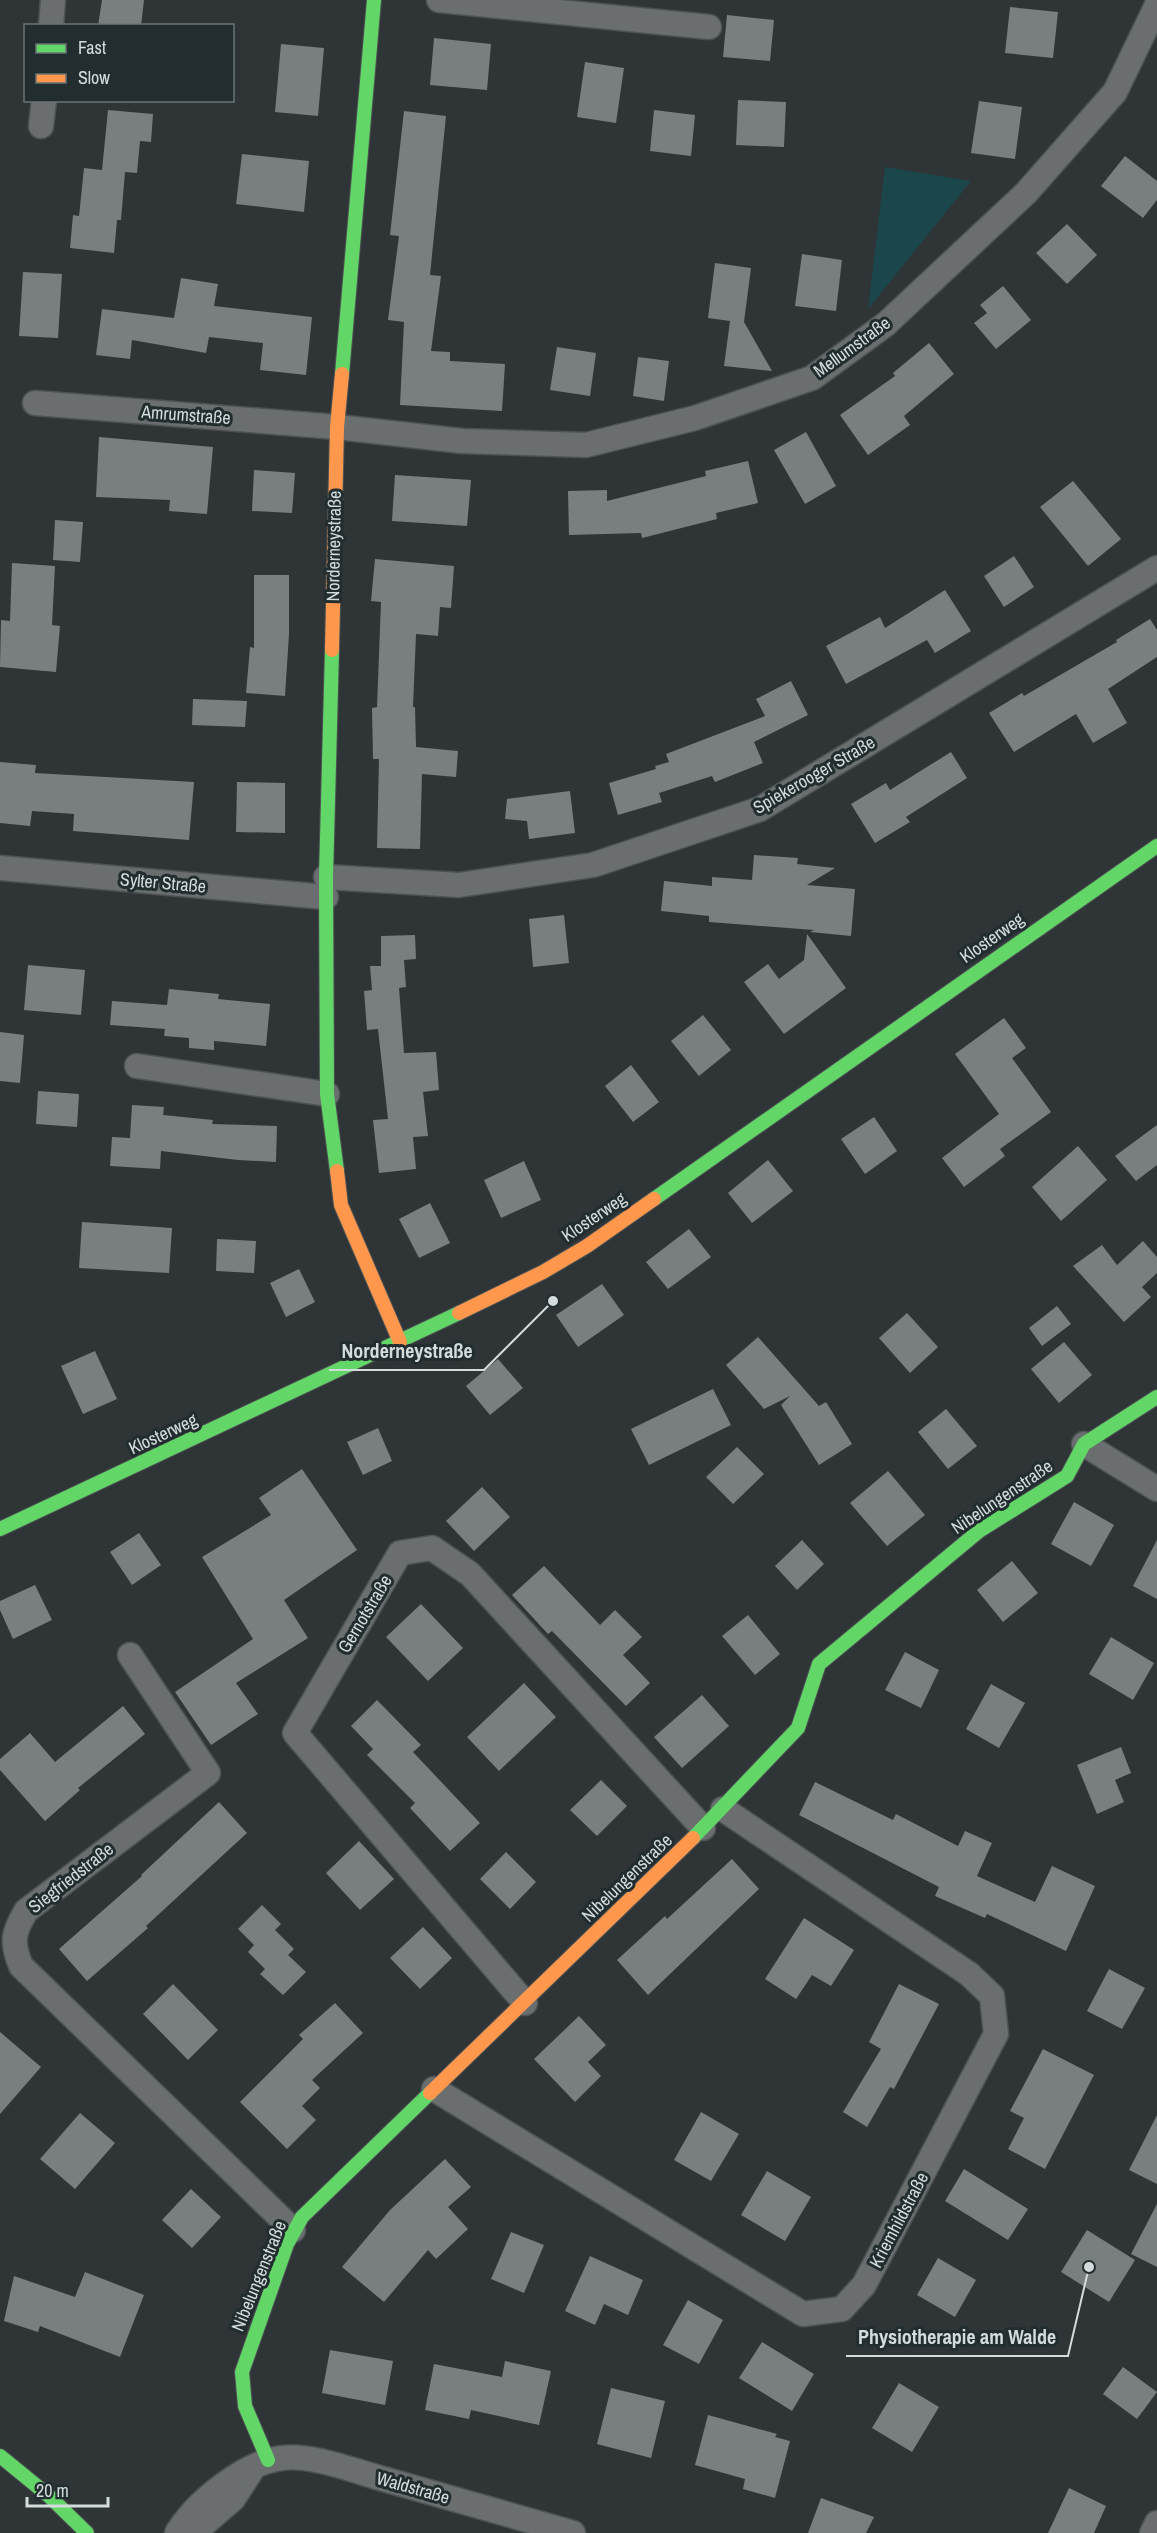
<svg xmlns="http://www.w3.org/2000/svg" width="1157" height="2533" viewBox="0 0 1157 2533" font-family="'Archivo Narrow',sans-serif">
<rect width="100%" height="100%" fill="#2f3536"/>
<polygon fill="#1b464c" points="885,167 971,181 868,309"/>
<g fill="#797e7f">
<polygon points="102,0 144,0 141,26 98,26"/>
<polygon points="1010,7 1058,12 1053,58 1005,53"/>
<polygon points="727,15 774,20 770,61 723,57"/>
<polygon points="434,38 491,44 487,90 430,85"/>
<polygon points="281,44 324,48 318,116 275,112"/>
<polygon points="585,62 624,68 616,123 577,117"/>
<polygon points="738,100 786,102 784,147 736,145"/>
<polygon points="979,101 1022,107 1015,159 971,153"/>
<polygon points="108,110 153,114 151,142 140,141 137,173 125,172 121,220 117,220 114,253 70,248 73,215 79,216 84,168 102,170"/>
<polygon points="654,110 695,115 691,156 650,151"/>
<polygon points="404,111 446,116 430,275 441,276 431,351 450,352 450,361 505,364 502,411 400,405 404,322 388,320 399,236 390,235"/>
<polygon points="242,154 309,161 304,212 236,204"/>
<polygon points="1125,156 1157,181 1157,200 1143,218 1101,186"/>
<polygon points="1067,224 1097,255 1067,284 1036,253"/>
<polygon points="802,254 842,260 836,311 795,306"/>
<polygon points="715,263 751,268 744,322 772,371 724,366 730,321 708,318"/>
<polygon points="23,272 62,274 58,338 19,336"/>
<polygon points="181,278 218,284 214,306 312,317 306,375 260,370 263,343 209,337 206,353 132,340 130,359 96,355 102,309 174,318"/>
<polygon points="1003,286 1031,320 996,349 974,323 987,313 980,305"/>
<polygon points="929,343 954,374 904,416 910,425 868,455 840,415 895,376 893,373"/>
<polygon points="557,347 596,353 590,396 550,390"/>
<polygon points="638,357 669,361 664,401 633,396"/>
<polygon points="806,432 836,486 805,504 774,450"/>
<polygon points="99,437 213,447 207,514 169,511 170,500 96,497"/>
<polygon points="748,461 758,503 716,513 717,519 642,538 641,533 569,535 568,491 607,490 607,501 706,476 705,471"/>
<polygon points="254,470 295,473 292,513 252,511"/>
<polygon points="395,475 471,480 467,526 392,521"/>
<polygon points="1073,481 1121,539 1088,566 1040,507"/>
<polygon points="55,520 83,522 80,562 53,560"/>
<polygon points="1014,556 1034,587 1004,607 984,576"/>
<polygon points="375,559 454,566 451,608 440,607 438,636 416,634 413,707 415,707 416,747 458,751 456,777 422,774 420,849 377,848 379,759 373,759 372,708 377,707 381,602 371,601"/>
<polygon points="12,563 55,566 52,625 60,626 56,672 0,667 1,620 10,621"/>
<polygon points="254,575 289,575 289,634 285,696 246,693 250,647 254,648"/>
<polygon points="945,590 971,631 935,653 927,640 846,684 826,646 880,617 885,628"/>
<polygon points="1150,619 1157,630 1157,657 1108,689 1127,723 1093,743 1076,714 1014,752 989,713 1022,693 1024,696 1117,642 1116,640"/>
<polygon points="791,681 808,715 754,742 763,763 715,782 712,776 659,793 662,802 618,815 609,783 656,769 655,766 669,762 666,754 765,716 756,699"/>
<polygon points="193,699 247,701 245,727 192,725"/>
<polygon points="951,752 967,778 906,817 910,822 875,843 851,804 886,783 890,790"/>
<polygon points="0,762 36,765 35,773 194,782 189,840 73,831 74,814 32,811 30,826 0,823"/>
<polygon points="237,782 285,783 285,833 236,832"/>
<polygon points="570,791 575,833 529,839 527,821 505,819 507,799"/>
<polygon points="754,855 798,858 797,864 835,868 807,885 855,889 851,936 810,932 814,930 709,922 709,916 661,911 664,881 712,886 712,877 752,880"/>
<polygon points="564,915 569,963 533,967 529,919"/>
<polygon points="807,934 846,988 784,1034 744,982 768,964 779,979 804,960"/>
<polygon points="415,935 416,959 404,960 406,987 399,988 404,1053 436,1052 439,1090 423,1092 428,1136 413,1137 416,1169 379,1173 373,1120 388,1119 378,1029 367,1030 364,991 372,990 370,966 381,966 381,936"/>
<polygon points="28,965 85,970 81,1015 24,1010"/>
<polygon points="169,989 219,994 218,999 270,1004 266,1046 214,1041 214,1050 189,1048 189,1038 164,1036 165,1029 110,1025 112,1001 167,1005"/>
<polygon points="703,1015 731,1050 699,1076 671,1041"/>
<polygon points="1004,1018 1026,1048 1012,1058 1051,1112 1000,1149 1005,1156 964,1187 942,1158 999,1114 955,1054"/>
<polygon points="0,1032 24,1035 20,1083 0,1081"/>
<polygon points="631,1065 659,1102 633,1122 605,1086"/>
<polygon points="38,1091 79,1094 77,1127 36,1124"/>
<polygon points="132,1105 164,1107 163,1115 213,1120 212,1124 277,1126 276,1162 238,1160 161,1151 160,1169 110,1166 112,1137 130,1138"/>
<polygon points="874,1117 897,1151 865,1174 841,1139"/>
<polygon points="1157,1125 1157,1165 1136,1181 1115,1156"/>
<polygon points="1078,1146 1107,1180 1061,1221 1032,1187"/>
<polygon points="768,1160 793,1191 752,1223 728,1193"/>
<polygon points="524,1161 541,1200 501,1218 484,1180"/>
<polygon points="430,1203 450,1243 419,1258 399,1219"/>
<polygon points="82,1222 172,1228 169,1273 79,1268"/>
<polygon points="689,1229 711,1257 668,1289 646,1262"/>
<polygon points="217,1239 256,1241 254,1273 216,1271"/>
<polygon points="1143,1241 1157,1257 1157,1273 1142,1287 1151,1297 1124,1322 1073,1266 1102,1245 1117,1265"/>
<polygon points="299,1269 315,1302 286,1317 270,1283"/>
<polygon points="602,1284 624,1315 578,1347 556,1315"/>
<polygon points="1057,1306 1071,1324 1042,1346 1029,1328"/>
<polygon points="907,1313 938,1347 910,1373 879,1338"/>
<polygon points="758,1337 819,1406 826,1402 852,1444 819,1465 781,1405 790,1396 764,1409 726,1365"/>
<polygon points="1064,1342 1092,1375 1059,1403 1031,1369"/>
<polygon points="95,1351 117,1399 83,1414 61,1366"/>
<polygon points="498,1359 523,1388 490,1415 466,1386"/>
<polygon points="713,1389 731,1425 649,1465 631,1429"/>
<polygon points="946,1409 977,1446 948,1469 918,1432"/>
<polygon points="378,1428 392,1461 363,1475 347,1442"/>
<polygon points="737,1447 764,1474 733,1504 706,1477"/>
<polygon points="302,1469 357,1550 284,1600 308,1638 236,1683 258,1714 211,1745 175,1692 253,1639 202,1557 271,1515 259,1498"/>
<polygon points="888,1471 925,1515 887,1546 850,1503"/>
<polygon points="482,1487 510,1517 474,1551 446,1521"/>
<polygon points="1074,1502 1114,1525 1091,1566 1051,1544"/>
<polygon points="139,1533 161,1565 132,1585 110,1552"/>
<polygon points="802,1540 824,1564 797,1590 775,1566"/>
<polygon points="1157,1540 1157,1599 1133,1586"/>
<polygon points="1012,1561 1038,1593 1003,1622 977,1590"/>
<polygon points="544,1566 600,1625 615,1610 642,1637 623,1655 650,1683 626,1706 552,1631 548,1634 512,1595"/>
<polygon points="35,1585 52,1620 13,1639 0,1610 0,1601"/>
<polygon points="421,1604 463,1648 428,1681 386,1637"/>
<polygon points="748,1615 780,1654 755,1675 722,1636"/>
<polygon points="1111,1637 1154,1663 1133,1700 1089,1674"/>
<polygon points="905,1652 939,1670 921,1708 885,1690"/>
<polygon points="524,1683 556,1717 499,1771 467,1737"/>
<polygon points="991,1684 1025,1703 999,1748 966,1729"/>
<polygon points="702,1695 729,1726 682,1768 654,1737"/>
<polygon points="377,1700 421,1745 413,1752 480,1823 450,1851 410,1808 415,1803 367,1755 373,1749 351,1726"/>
<polygon points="123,1706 145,1734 78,1788 80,1790 45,1821 0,1770 0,1759 30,1733 55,1762"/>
<polygon points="1121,1747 1131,1773 1115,1780 1124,1802 1097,1814 1077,1765"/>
<polygon points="601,1780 627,1806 597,1836 570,1810"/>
<polygon points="815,1782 893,1820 896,1814 958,1846 965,1831 992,1843 977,1876 1035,1902 1052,1866 1095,1886 1066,1951 987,1914 985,1918 935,1896 939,1887 799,1815"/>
<polygon points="219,1802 247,1833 146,1926 148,1928 87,1981 59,1949 142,1876 141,1875"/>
<polygon points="359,1841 394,1879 360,1910 326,1873"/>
<polygon points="506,1852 536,1882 510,1909 480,1879"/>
<polygon points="732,1859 759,1889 648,1995 617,1960 665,1916 667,1919"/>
<polygon points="262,1905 281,1924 275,1930 294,1949 288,1955 306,1972 283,1995 260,1974 265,1969 248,1952 254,1945 238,1929"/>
<polygon points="804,1918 854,1950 831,1986 812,1975 796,1999 765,1979"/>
<polygon points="423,1927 452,1958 420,1989 390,1958"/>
<polygon points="1109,1969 1145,1988 1122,2029 1087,2011"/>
<polygon points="173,1984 218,2030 188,2060 143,2014"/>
<polygon points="899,1984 939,2004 894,2089 890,2087 867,2127 843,2112 881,2049 869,2042"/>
<polygon points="335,2003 363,2033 312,2080 320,2088 302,2106 316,2120 287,2149 240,2102 303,2039 299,2035"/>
<polygon points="579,2016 606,2045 588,2062 601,2076 575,2102 534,2059"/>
<polygon points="0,2032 41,2067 0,2114"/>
<polygon points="1043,2049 1094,2075 1045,2169 1008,2149 1024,2118 1010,2111"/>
<polygon points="701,2112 739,2134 711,2181 674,2160"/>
<polygon points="80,2113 115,2143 75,2189 40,2159"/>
<polygon points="1157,2115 1157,2184 1129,2170"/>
<polygon points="445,2159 471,2187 448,2207 468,2229 436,2259 428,2250 384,2302 342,2267 390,2210"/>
<polygon points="964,2169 1028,2209 1008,2240 945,2201"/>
<polygon points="767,2171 811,2197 785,2241 741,2215"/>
<polygon points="191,2189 221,2217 192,2248 162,2220"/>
<polygon points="1157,2204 1157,2267 1131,2254"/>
<polygon points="1087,2230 1135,2260 1109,2302 1061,2272"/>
<polygon points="511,2232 544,2245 524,2293 491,2279"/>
<polygon points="590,2256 643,2280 628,2315 604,2304 595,2325 565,2311"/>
<polygon points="938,2258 976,2280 955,2317 917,2295"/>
<polygon points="85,2272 144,2295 120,2357 40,2326 38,2332 4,2321 14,2276 75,2297"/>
<polygon points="688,2300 723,2320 699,2364 663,2345"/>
<polygon points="762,2342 814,2374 792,2411 739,2378"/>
<polygon points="330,2350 393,2361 385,2405 322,2393"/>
<polygon points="505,2361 551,2371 539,2425 471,2410 469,2419 425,2410 434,2364 502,2377"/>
<polygon points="1123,2367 1157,2392 1137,2419 1103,2394"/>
<polygon points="899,2383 939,2407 912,2452 872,2428"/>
<polygon points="611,2388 665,2401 651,2458 597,2444"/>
<polygon points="708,2415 777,2434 775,2437 790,2441 775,2498 743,2489 745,2479 695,2465"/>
<polygon points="1069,2488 1106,2506 1094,2533 1048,2533"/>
<polygon points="821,2498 874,2517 866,2533 808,2533"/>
</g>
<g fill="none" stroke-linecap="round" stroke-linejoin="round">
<defs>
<g id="street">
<polyline points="439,0 709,27"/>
<polyline points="51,26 53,0"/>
<polyline points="41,126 44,100"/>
<polyline points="35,403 337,427 462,441 586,445 695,418 812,378 886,324 1026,193 1115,92 1157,5"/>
<polyline points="0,868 326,897"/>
<polyline points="326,877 459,885 593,865 760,809 1157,568"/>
<polyline points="137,1066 327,1094"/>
<polyline points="1084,1444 1157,1489"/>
<path d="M130,1655L208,1773L26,1911C13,1933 11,1942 21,1966L293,2230"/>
<polyline points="525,2003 295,1733 400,1553 432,1548 470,1574 703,1828"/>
<polyline points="434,2089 803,2314 842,2309 864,2285 996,2034 992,1996 969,1974 723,1809"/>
<polyline points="197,2530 233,2499 250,2473"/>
<path d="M177,2533C196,2502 245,2462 282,2458C310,2454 352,2470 380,2478C444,2496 509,2515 573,2533"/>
<polyline points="1152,2533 1157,2523"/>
</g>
<g id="fast">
<polyline points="342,374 374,0"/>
<polyline points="332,650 326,877 327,1094 337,1171"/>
<polyline points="654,1199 1157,846"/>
<polyline points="0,1529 459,1313"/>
<polyline points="693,1838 798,1728 819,1664 979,1531 1067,1476 1084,1444 1157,1397"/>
<polyline points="0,2456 49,2496 87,2533"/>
<polyline points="268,2460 245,2406 242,2372 287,2244 302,2217 430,2093"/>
</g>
<g id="slow">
<polyline points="332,650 337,427 342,374"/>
<polyline points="337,1171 341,1205 400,1342"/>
<polyline points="459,1313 543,1272 587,1246 654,1199"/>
<polyline points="430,2093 693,1838"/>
</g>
</defs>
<use href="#street" stroke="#4c5253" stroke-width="27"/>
<use href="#fast" stroke="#4c5253" stroke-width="16"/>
<use href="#slow" stroke="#4c5253" stroke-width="16"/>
<use href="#street" stroke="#6a6e6f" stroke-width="24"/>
<use href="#fast" stroke="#63d668" stroke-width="14"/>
<use href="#slow" stroke="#ff974d" stroke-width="14"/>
</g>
<g text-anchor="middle" stroke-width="6" stroke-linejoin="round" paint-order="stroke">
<g font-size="18" fill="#d3dbdc" stroke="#222d2f">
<text transform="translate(852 347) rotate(-36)" y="6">Mellumstraße</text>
<text transform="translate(186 415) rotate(4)" y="6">Amrumstraße</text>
<text transform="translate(334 546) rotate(-89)" y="6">Norderneystraße</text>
<text transform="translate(814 775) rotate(-30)" y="6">Spiekerooger Straße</text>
<text transform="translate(163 883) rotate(5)" y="6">Sylter Straße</text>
<text transform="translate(992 938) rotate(-35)" y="6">Klosterweg</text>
<text transform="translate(594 1217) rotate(-34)" y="6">Klosterweg</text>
<text transform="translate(163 1434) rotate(-25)" y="6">Klosterweg</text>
<text transform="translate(1002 1497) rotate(-34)" y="6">Nibelungenstraße</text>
<text transform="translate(365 1614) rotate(-59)" y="6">Gernotstraße</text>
<text transform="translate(71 1878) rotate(-38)" y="6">Siegfriedstraße</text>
<text transform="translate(627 1878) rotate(-44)" y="6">Nibelungenstraße</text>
<text transform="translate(899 2220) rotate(-62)" y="6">Kriemhildstraße</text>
<text transform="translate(259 2276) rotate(-68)" y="6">Nibelungenstraße</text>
<text transform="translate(413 2488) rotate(16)" y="6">Waldstraße</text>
</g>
</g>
<path fill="none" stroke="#d3dbdc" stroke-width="2" d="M553 1301L484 1370H329M1089 2267L1068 2356H846"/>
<g fill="#d3dbdc" stroke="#222d2f" stroke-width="2">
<circle cx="553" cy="1301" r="6"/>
<circle cx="1089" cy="2267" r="6"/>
</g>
<g font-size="20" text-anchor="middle" font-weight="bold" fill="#d3dbdc" stroke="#222d2f" stroke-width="6" stroke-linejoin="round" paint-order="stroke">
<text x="407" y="1358">Norderneystraße</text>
<text x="957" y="2344">Physiotherapie am Walde</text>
</g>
<rect x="24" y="24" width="210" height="78" fill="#222d2f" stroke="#697374" stroke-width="1.5"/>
<rect x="36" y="44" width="30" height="9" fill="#63d668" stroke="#697374" stroke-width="1.5"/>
<text x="78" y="54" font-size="18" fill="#d3dbdc">Fast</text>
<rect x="36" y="74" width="30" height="9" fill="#ff974d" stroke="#697374" stroke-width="1.5"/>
<text x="78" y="84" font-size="18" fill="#d3dbdc">Slow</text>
<path d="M27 2497v9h81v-9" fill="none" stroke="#d3dbdc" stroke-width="3"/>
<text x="36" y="2497" font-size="18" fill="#d3dbdc" stroke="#222d2f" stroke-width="4.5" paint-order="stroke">20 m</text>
</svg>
